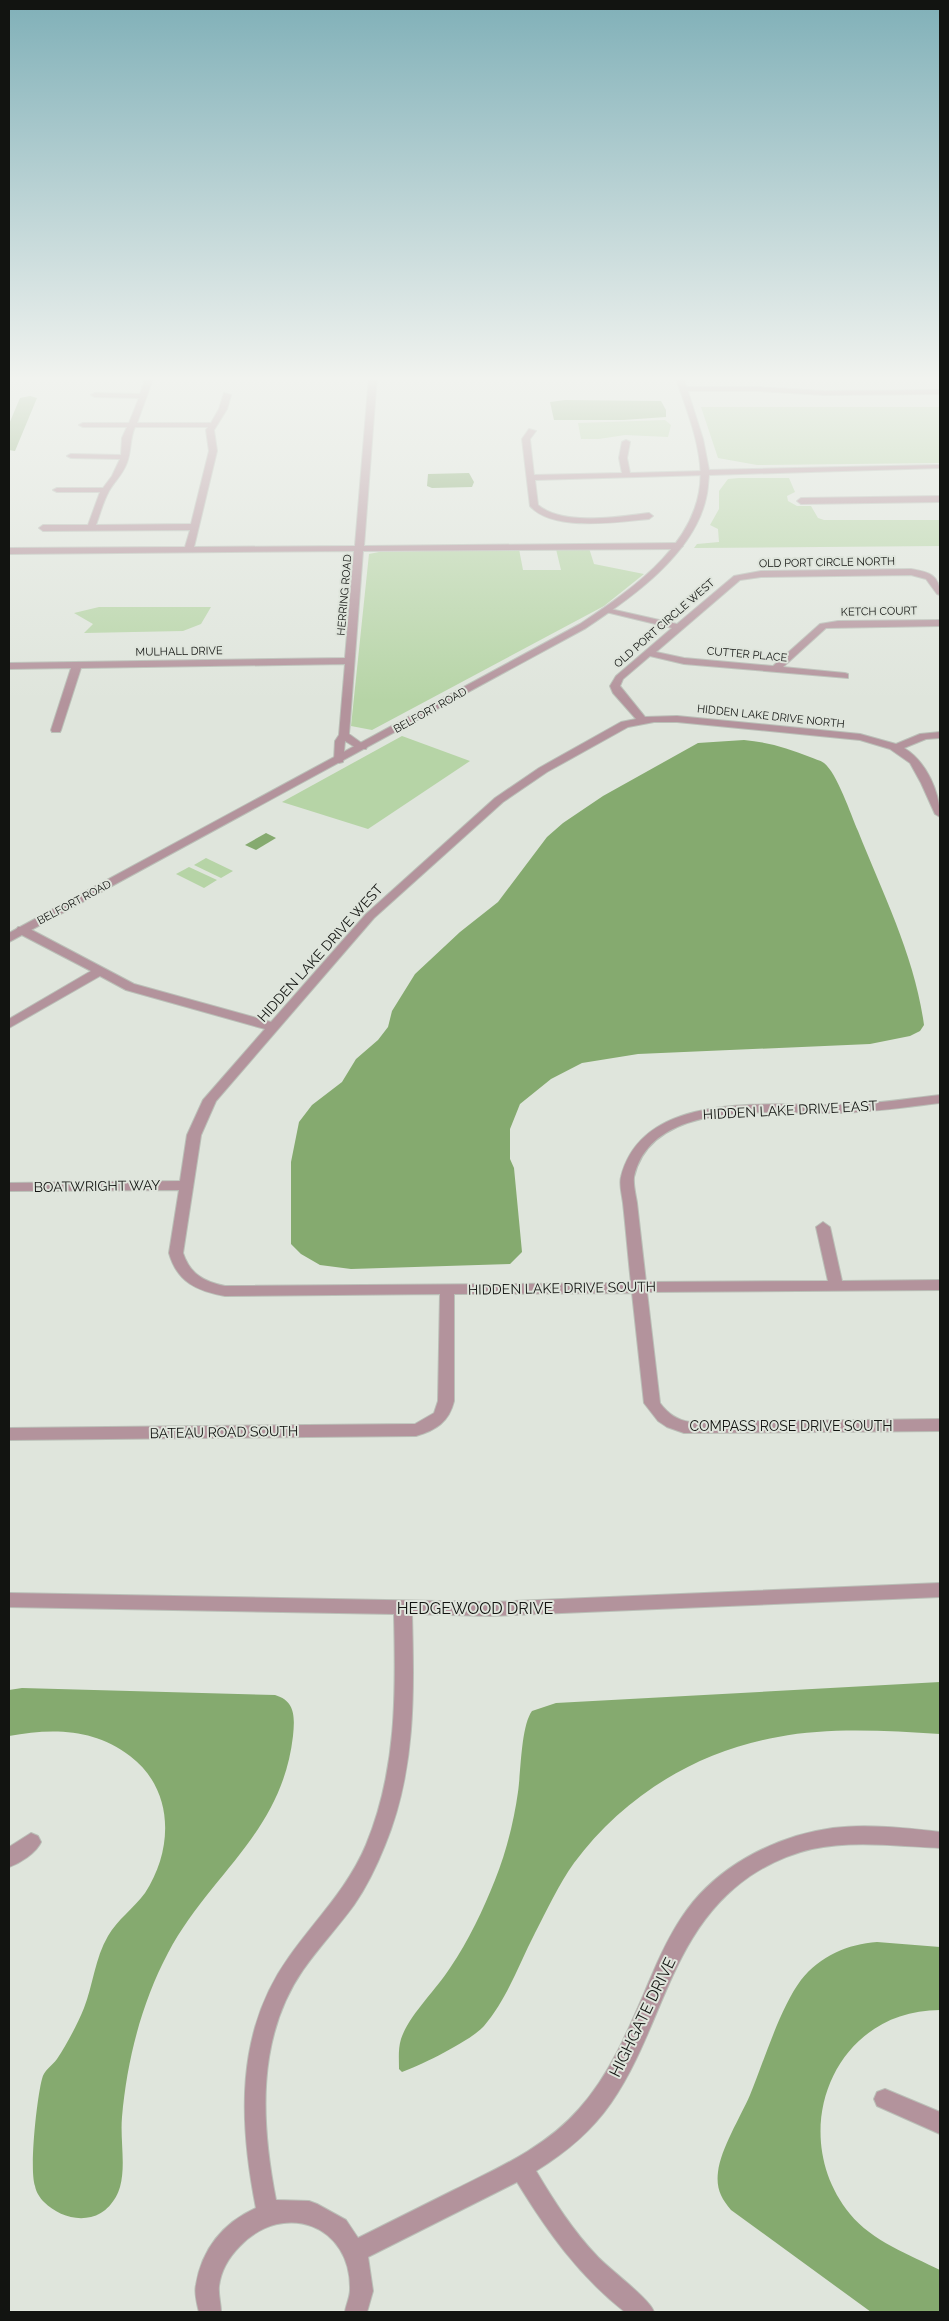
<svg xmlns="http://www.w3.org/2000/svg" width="949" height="2321" viewBox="0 0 949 2321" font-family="Raleway,sans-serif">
<rect width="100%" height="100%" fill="#dfe5dc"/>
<g fill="#b6d4a6">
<polygon points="701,407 940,407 940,463 757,465 718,458"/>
<polygon points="665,420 671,425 668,437 625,435 599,439 581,439 578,423"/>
<polygon points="739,478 789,478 795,492 787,496 788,501 797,506 811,506 818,518 824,520 940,520 940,546 694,548 697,544 719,542 718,529 710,525 719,509 719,491 728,479"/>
<polygon points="589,548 594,564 644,574 604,606 372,730 351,726 369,554 379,552 519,549 523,570 561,570 556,549"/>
<polygon points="99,607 211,607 201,624 183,631 84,633 93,624 74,613"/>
<polygon points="402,736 470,761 368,829 282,802"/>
<polygon points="206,858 233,871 221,878 194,865"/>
<polygon points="189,867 217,880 204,888 176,874"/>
</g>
<g fill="#85aa6f">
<polygon points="30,396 37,398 15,451 9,450 9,424 20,398"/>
<polygon points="565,400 661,401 666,410 666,417 623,420 554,420 550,402"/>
<polygon points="469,473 474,482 472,487 432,488 427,486 428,474"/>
<path d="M744,740C767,742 788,748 810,757C814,759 820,760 824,763C837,773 851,815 858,831C883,894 915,957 924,1025L920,1031L910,1036L870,1044L638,1054L582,1063L551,1079L520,1104L510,1129V1159L514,1168L522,1252L510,1264L351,1269L320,1265L301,1254L291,1244V1162L299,1122L312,1105L342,1082L356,1059L378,1040L388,1027L392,1011L415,974L460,932L498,902L547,837L563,823L603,796L698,743Z"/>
<polygon points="266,833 276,838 256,850 245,845"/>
<path d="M940,1682V1734C887,1731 831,1727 778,1737C696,1751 623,1797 574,1863C559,1884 547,1910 535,1933C519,1964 507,1999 484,2026C472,2040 420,2066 402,2072L399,2069C399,2059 398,2049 401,2039C409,2015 436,1990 450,1968C469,1940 483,1910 495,1880C506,1853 514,1821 518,1792C521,1771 521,1726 532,1711L556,1703Z"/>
<path d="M22,1688L275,1695C295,1701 295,1716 293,1736C282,1833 210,1874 168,1953C141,2004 127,2061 122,2117C120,2140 126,2165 120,2187C116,2201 105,2214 91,2217C74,2221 56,2214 44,2202C40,2198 36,2192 35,2186C29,2169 37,2097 42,2079C44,2070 52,2066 57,2059C67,2044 77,2025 84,2008C93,1985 95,1958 108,1936C117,1920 134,1908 145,1893C174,1849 174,1789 130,1756C94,1728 51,1728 9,1736V1690Z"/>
<path d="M877,1942L940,1947V2010C833,2010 785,2134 850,2214C872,2241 910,2255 940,2270V2312H871L731,2210C721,2198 716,2188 718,2172C721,2148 740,2118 750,2095C764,2061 780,2008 801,1980C820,1956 848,1944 877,1942Z"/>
</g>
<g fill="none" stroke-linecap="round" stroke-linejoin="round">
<defs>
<g id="minor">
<polygon points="9,376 102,376 98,378 9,379"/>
<path d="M146,376H154L137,423H211L219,409L224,393L231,395L227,409L214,430L217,451L194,547L355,546L369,376H377L364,546L679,543L683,546L679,549L363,551L349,734L367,747L366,749H358L345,741L343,762L339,763L334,760L335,741L339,735L345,664L81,668L61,730L60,732H52L51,730L71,668L9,669V663L345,658L354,551L9,554V548L185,547L190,530L43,531L39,528L43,525H88L100,492H57L53,490L57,488H103L112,476L120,459L71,458L67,456L71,454L121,455L122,438L127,427H83L79,425L83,423H129L139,398L95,397L91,395L95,393L140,394ZM135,427H208L206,430L209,451L191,524L96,525C100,514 103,502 109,491C114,482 122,475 126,465C132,452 129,440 135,427Z"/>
<polygon points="683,387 759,387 824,391 940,390 940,394 824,395 759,391 680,391 680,387"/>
<path d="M529,429L536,431L530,439L534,475L622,473L619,458L622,442L626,440L630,442L627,458L630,473L705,471L709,473L705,475L535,480L538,505C563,526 618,517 649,513L653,516L649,519C617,522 553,532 530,506L522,439Z"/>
<polygon points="940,496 940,502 801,504 797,501 801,498"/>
<path d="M911,569C929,572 940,575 940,595L937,594L926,579L911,575L761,577L740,580L656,652L684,658L773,666L820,624L838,621L940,620V626L826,628L783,667L845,673L848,674V678L684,664L650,656L623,679L620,686L645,717L677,716L860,734L896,744L920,734L940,732V738L926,739L904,748C926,761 940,792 940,817L935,814L921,783L910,763L890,749L860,740L677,722H654L628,727L547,772L503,802L374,918L216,1101L201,1135L183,1253C190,1274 204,1282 225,1286L631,1283C628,1256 626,1230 623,1203C622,1195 619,1184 621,1177C643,1089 770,1106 838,1105C872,1104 906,1099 940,1095V1103C907,1107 872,1112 838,1113C778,1114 652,1097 634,1177C633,1185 636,1196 637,1203C640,1230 643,1256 646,1282L828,1281L816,1227L823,1222L830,1227L842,1281L940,1280V1290L647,1292L660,1403C668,1414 677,1420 690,1422L940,1419V1431L684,1433L667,1427L658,1421L644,1403L632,1293L454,1294V1401C449,1422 436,1430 416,1436L9,1440V1428L415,1424L434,1413L438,1401L440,1294L225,1296C197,1291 177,1282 169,1253L179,1190L9,1191V1183L180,1181L187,1135L203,1100L265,1029L126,990L100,976L9,1028V1019L91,971L18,933L16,930L18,927H26L134,984L271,1022L366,914L495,798L539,768L621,722L636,719L613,693L610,686L616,676L672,628L606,612V608L677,624L734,576L761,571Z"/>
<path d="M940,1583V1597L490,1616L412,1614C414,1693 416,1770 385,1845C377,1865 367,1886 354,1905C338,1927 319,1947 303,1970C256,2038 261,2123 276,2200L309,2201L317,2204L346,2220L358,2238C390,2222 422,2206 454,2190C498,2168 546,2147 579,2109C613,2071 632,2021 652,1975C663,1949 675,1924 693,1902C727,1861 781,1835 833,1828C868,1824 905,1828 940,1832V1848C897,1846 854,1840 812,1849C790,1854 768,1864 750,1876C669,1932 663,2028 611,2103C591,2132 565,2153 536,2171C554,2201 573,2231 597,2256C610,2270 650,2299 654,2312H625C579,2276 547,2231 517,2182L368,2257L373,2291L367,2312H345C346,2305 350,2297 350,2290C352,2225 284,2200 240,2246C229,2257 221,2270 219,2286C218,2294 221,2304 221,2312H199C197,2304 194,2293 196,2285C202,2249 223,2223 256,2208C239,2122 235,2032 289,1957C316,1919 348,1888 366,1845C397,1770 396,1693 394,1614L9,1607V1593L490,1602Z"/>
<path d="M31,1833L38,1836L41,1842C36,1853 20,1863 9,1867V1847Z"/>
<polygon points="885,2089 940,2112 940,2134 877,2106 874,2099 877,2092"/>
</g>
<path id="tertiary" d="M675,376H683L703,439L709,470L937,465H940V468L709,475C708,483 708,491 706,498C694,554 631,598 586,628L9,942V933L580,624C633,589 708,538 700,464C697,434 685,405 675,376Z"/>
</defs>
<use href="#minor" stroke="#babfb7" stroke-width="2"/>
<use href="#tertiary" stroke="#babfb7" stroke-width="2"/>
<use href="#minor" fill="#b3939c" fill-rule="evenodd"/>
<use href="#tertiary" fill="#b3939c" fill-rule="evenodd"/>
</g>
<linearGradient id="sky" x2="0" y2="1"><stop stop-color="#80b0b8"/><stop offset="0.54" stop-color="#f1f3ef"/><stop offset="1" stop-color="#f1f3ef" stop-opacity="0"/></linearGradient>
<rect width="949" height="701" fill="url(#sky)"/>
<g text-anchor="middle" stroke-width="4" stroke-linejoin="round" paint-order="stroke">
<g font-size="11" fill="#121411" stroke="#dfe5dc">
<text transform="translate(827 562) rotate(-1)" y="4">OLD PORT CIRCLE NORTH</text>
<text transform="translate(344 595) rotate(-85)" y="4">HERRING ROAD</text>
<text transform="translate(879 611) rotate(-1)" y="4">KETCH COURT</text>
<text transform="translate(664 623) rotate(-41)" y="4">OLD PORT CIRCLE WEST</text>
<text transform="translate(179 651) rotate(-1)" y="4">MULHALL DRIVE</text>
<text transform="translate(747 654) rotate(5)" y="4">CUTTER PLACE</text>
<text transform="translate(430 710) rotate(-29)" y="4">BELFORT ROAD</text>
<text transform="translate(771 716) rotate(6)" y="4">HIDDEN LAKE DRIVE NORTH</text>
<text transform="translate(74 902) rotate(-28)" y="4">BELFORT ROAD</text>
</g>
<g font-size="14" fill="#121411" stroke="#dfe5dc">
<text transform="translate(320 953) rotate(-48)" y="5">HIDDEN LAKE DRIVE WEST</text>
<text transform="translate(790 1110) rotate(-3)" y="5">HIDDEN LAKE DRIVE EAST</text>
<text transform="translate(97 1186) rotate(-1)" y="5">BOATWRIGHT WAY</text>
<text transform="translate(562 1288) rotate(-1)" y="5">HIDDEN LAKE DRIVE SOUTH</text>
<text x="791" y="1431">COMPASS ROSE DRIVE SOUTH</text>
<text transform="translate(224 1432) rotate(-1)" y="5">BATEAU ROAD SOUTH</text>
</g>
<g font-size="16" fill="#121411" stroke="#dfe5dc">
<text x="475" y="1614">HEDGEWOOD DRIVE</text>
<text transform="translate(642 2017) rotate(-64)" y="6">HIGHGATE DRIVE</text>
</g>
</g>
<rect width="949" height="2321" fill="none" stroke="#121411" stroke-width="20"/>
</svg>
